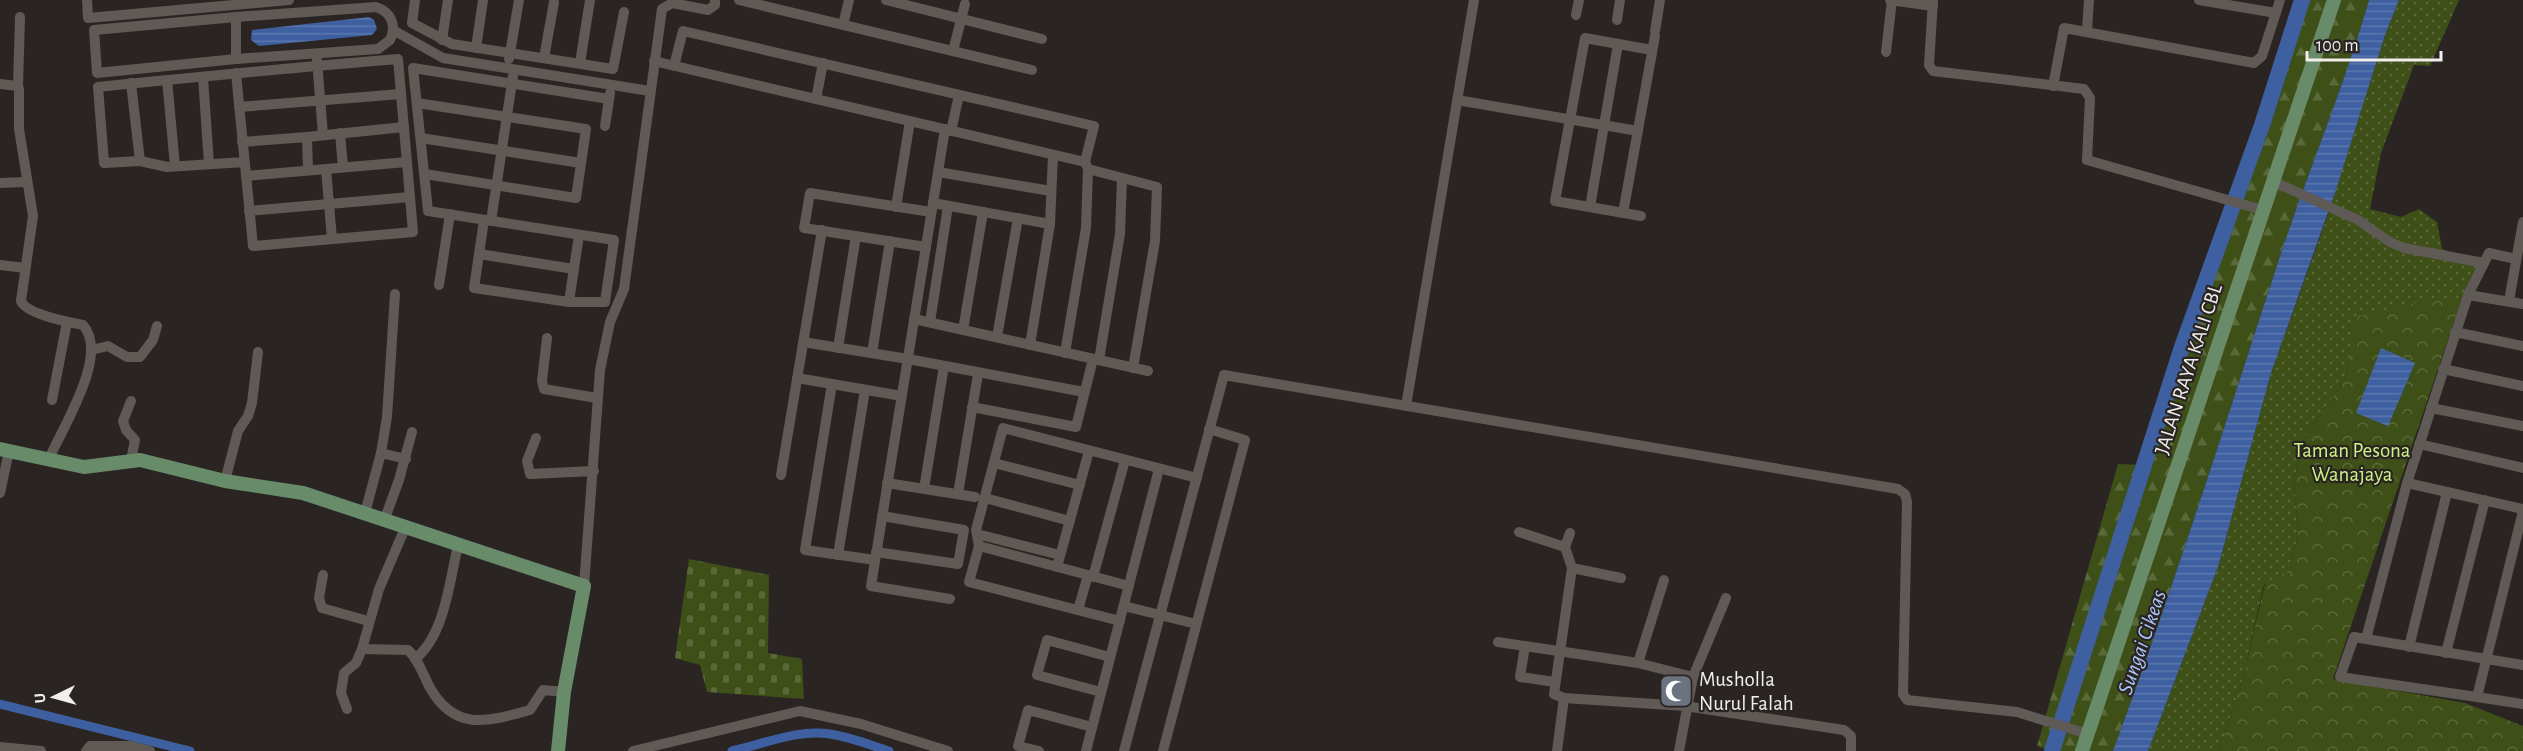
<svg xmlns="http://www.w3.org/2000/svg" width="2523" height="751" viewBox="0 0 2523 751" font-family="'Alegreya Sans',sans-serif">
<defs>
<pattern id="grass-dots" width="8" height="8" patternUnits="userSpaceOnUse" patternTransform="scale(1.5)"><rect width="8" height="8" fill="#3e4f17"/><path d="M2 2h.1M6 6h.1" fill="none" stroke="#5a6939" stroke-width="1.8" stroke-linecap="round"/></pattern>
<pattern id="forest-firs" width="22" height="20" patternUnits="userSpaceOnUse" patternTransform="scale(1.5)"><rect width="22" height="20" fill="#3e4f17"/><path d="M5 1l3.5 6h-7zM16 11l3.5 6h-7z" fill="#5a6939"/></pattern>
<pattern id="cemetery-stones" width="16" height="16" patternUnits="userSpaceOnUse" patternTransform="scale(1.5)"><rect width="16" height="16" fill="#3e4f17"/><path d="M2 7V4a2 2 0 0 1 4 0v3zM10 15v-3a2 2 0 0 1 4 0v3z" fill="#5a6939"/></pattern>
<pattern id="park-crowns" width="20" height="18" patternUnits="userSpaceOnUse" patternTransform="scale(1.5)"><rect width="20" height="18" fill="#3e4f17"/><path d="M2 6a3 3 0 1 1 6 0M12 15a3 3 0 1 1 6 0" fill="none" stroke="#5a6939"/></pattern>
<pattern id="water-rules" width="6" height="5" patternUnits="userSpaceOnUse" patternTransform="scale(1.5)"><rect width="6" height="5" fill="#3f60a0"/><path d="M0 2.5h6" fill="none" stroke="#5b77ad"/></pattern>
</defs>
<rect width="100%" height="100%" fill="#2a2522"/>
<polygon fill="url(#grass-dots)" points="2399,0 2459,0 2430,66 2414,65 2381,153 2370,209 2401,217 2419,209 2437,222 2442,249 2480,262 2461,301 2356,317 2346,377 2302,442 2294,483 2298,534 2290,570 2264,584 2243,678 2219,751 2148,751 2218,567 2271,373 2327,217 2385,35"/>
<path fill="url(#forest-firs)" d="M2305,0H2369C2345,83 2312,162 2284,244C2228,414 2175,584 2113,751H2051L2037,746L2118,464L2147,465Z"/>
<polygon fill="url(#cemetery-stones)" points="689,559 769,575 768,653 802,659 804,699 707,692 700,665 675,658"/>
<polygon fill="url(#park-crowns)" points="2435,298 2461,301 2333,679 2465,703 2523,726 2523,751 2219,751 2243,678 2265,583 2290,570 2298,534 2294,483 2302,442 2346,377 2355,317"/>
<g fill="url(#water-rules)">
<path d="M2369,0H2399L2385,35L2336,190L2271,373L2218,567L2148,751H2113C2175,584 2228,414 2284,244C2312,162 2345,83 2369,0Z"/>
<polygon points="369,17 374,20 377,29 372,35 259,46 251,40 252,30"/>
<polygon points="2381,348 2415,363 2388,426 2356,413"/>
</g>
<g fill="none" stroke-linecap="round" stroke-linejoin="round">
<g stroke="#3f60a0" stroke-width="9">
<polyline points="0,704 190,751"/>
<path d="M732,751C764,744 797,729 830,734C850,737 870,745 889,751"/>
</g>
<polyline stroke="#3f60a0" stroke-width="16" points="2052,751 2182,347 2262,125 2302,0"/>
<g stroke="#5f5a56" stroke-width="10">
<polyline points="87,0 88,18 289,0"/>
<polyline points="415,0 412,23 452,44 613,69 624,12"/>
<polyline points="739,0 1032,70"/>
<polyline points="886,0 1042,39"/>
<polyline points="1890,0 1933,6"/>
<polyline points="1933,0 1929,65 1933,71 2084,89 2090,98 2087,160 2263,210"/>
<polyline points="2199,0 2276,13"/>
<path d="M376,7C391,12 397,25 390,40L378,49L236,59V17Z"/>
<polyline points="1576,15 1579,0"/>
<polyline points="1617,20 1620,0"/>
<polyline points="843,25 849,0"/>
<polyline points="393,30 443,58 650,91"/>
<polyline points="2087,30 2089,0"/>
<polyline points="1655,31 1660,0"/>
<polyline points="442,40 448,0"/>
<polyline points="476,48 483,0"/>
<polyline points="953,51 965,4"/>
<polyline points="1886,52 1892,0"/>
<polyline points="544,58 554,2"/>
<polyline points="236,59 97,73 94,30 236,17"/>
<polyline points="509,59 519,0"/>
<polyline points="317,60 323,135"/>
<polyline points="654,61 1085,162 1088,169 1157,187 1155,241 1133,368"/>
<polyline points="580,63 590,0"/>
<polyline points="674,66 683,31 1094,126 1085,162"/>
<path d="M236,73L253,246L413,232L398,59C298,67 198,77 98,87L104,163L140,161L167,167L244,162"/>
<polyline points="203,77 209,164"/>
<polyline points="167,80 175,166"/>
<polyline points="131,83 140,161"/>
<path d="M0,84L18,86L19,89V129L33,216L21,301C26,314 68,322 83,325C110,355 62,428 49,459"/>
<polyline points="18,86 20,17"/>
<polyline points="2053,86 2064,28 2254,63 2262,56 2280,0"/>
<polyline points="816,99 823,63"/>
<polyline points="1457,100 1638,131"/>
<polyline points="417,103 586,129 576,198 425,174"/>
<polyline points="239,107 401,94"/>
<polyline points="605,126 610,93"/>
<polyline points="945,129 871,586 950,599"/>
<polyline points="951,131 959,95"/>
<polyline points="340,133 343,167"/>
<polyline points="307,137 404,127"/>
<polyline points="421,138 581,163"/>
<polyline points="242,142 307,137 308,170"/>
<polyline points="326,169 332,239"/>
<polyline points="938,172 1051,191"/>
<polyline points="246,176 407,162"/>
<polyline points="2272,181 2358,220 2390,242 2404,248 2484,263"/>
<polyline points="0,183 26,182"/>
<polyline points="933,203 1050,224"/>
<polyline points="896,207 910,121"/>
<polyline points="1590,207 1618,44"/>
<polyline points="249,211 410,197"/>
<polyline points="1623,213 1655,36"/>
<polyline points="1641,216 1555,201 1585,38 1652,50"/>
<polyline points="484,220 474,288 569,302 605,302 614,240 428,211 413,68 609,99"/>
<polyline points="491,221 513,76"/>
<polyline points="926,247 804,228 810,193 931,212"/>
<polyline points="479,254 574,269"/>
<polyline points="0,265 25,268"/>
<polyline points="439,285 450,214"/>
<polyline points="2468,295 2489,253 2516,259"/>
<polyline points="2509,301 2523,222"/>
<polyline points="569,302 579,235"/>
<polyline points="914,319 1148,371"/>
<polyline points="930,322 948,206"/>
<polyline points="963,330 983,212"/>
<polyline points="2455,332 2523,346"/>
<polyline points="997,337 1018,218"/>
<polyline points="547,338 542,381 544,389 597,398"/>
<polyline points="803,342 908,359 1084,392"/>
<polyline points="1030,345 1050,224 1053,155"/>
<polyline points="838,348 856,236"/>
<polyline points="91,350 108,346 127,357 140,357 153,340 157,326"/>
<polyline points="872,353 890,241"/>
<polyline points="1065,353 1086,228 1088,169"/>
<polyline points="1099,360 1120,234 1122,178"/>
<polyline points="2443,369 2523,386"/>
<polyline points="797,378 902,396"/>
<polyline points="832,384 805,550 875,560"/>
<polyline points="52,400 67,322"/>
<polyline points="131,401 123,421 126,430 135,440 131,460"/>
<polyline points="1406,406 1474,0"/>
<polyline points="972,407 1076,427 1093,359"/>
<polyline points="2431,408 2523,426"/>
<polyline points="536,438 527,461 530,474 594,471"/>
<polyline points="2419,444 2523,468"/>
<polyline points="381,453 406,459"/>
<polyline points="994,463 1080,485"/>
<polyline points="781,475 822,230"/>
<polyline points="225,481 238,431 248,416 252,403 258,352"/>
<polyline points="887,483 975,497"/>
<polyline points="2407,483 2523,509"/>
<polyline points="924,489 944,366"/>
<polyline points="0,493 9,451"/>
<polyline points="958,494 978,374"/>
<polyline points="985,498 1070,521"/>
<polyline points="2523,511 2477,697 2523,704"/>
<polyline points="365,513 381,453 387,417 395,294"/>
<polyline points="384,521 399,480 412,432"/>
<polyline points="1519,532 1565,547"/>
<polyline points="1570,533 1565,547 1572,568 1554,694 1564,698 1685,706 1844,730 1851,736 1851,751"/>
<polyline points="977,534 1060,555"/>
<polyline points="979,546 1129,586"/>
<polyline points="876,552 958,564 964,530 882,516"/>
<polyline points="838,555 865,390"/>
<polyline points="1057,567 1089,451"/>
<polyline points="1572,568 1621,578"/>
<polyline points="323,575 319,598 322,608 368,621"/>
<polyline points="1093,577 1125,460"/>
<polyline points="584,586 600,370 610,322 624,289 662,9 672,3 708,10 715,5 715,0"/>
<polyline points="1124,606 1196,624"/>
<polyline points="1078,610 1088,575"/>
<polyline points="1120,621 969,582 979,546 976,530 1003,428 1197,478"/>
<polyline points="2366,639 2407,483 2468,295 2523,304"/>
<polyline points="1498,642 1638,663 1693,677"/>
<polyline points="1525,646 1520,677 1555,682"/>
<polyline points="2409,647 2447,492"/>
<path d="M362,649L408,650C418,659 423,674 429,686C454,732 487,722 530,710L543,690L564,692"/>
<polyline points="2446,653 2485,500"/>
<path d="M415,659C445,635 449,582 458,546"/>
<polyline points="1638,663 1664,580"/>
<polyline points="1101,692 1037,675 1047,640 1110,657"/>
<polyline points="2477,697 2340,677 2354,637 2523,665"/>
<polyline points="347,709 341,693 344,673 356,663 362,649 379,589 405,528"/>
<polyline points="0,747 41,751"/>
<polyline points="86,751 90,746 131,746 150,751"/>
<polyline points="633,751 800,711 861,724 948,751"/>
<polyline points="1039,751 1018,746 1028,710 1092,727"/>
<polyline points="1086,751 1159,469"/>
<polyline points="1124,751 1224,375 1898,489 1905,494 1907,502 1903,694 1907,700 2017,712 2088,734"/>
<polyline points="1163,751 1245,440 1209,429"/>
<polyline points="1557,751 1564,698"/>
<polyline points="1679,751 1693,677 1726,598"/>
</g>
<g stroke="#688b6a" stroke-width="14">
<polyline points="0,449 84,467 140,460 225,481 303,493 584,586 564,692 558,751"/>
<polyline points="2082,751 2334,0"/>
</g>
</g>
<defs>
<symbol id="mosque-square" viewBox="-11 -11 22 22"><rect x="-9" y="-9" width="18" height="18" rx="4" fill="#6b7280" stroke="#2a2522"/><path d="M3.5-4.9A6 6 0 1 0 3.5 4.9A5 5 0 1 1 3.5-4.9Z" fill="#fff"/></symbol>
</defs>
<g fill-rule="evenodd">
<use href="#mosque-square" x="1657" y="672" width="38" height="38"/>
</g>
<g text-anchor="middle" stroke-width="4.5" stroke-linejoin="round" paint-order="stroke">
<g font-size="21" fill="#f1eeec" stroke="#2a2522">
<text transform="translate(2188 369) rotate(-72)" y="7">JALAN RAYA KALI CBL</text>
</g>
<g font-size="21" fill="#cef186" stroke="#2a2522">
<text x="2352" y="457">Taman Pesona<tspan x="2352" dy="24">Wanajaya</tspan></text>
</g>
<g font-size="21" fill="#f1eeec" stroke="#2a2522" text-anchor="start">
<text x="1699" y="686">Musholla<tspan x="1699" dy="24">Nurul Falah</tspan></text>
</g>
<g font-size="22" font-style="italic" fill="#a9c7fd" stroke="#2a2522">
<text transform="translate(2141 642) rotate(-71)" y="8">Sungai Cikeas</text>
</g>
</g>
<g transform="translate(54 697) rotate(265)" stroke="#2a2522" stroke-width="4.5" paint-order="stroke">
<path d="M0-4.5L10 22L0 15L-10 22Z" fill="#f1eeec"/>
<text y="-9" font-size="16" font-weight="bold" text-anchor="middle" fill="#f1eeec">U</text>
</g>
<path d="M2307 51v9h134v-9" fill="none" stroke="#f1eeec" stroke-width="3"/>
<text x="2316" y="51" font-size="18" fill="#f1eeec" stroke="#2a2522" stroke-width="4.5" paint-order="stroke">100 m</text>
</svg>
